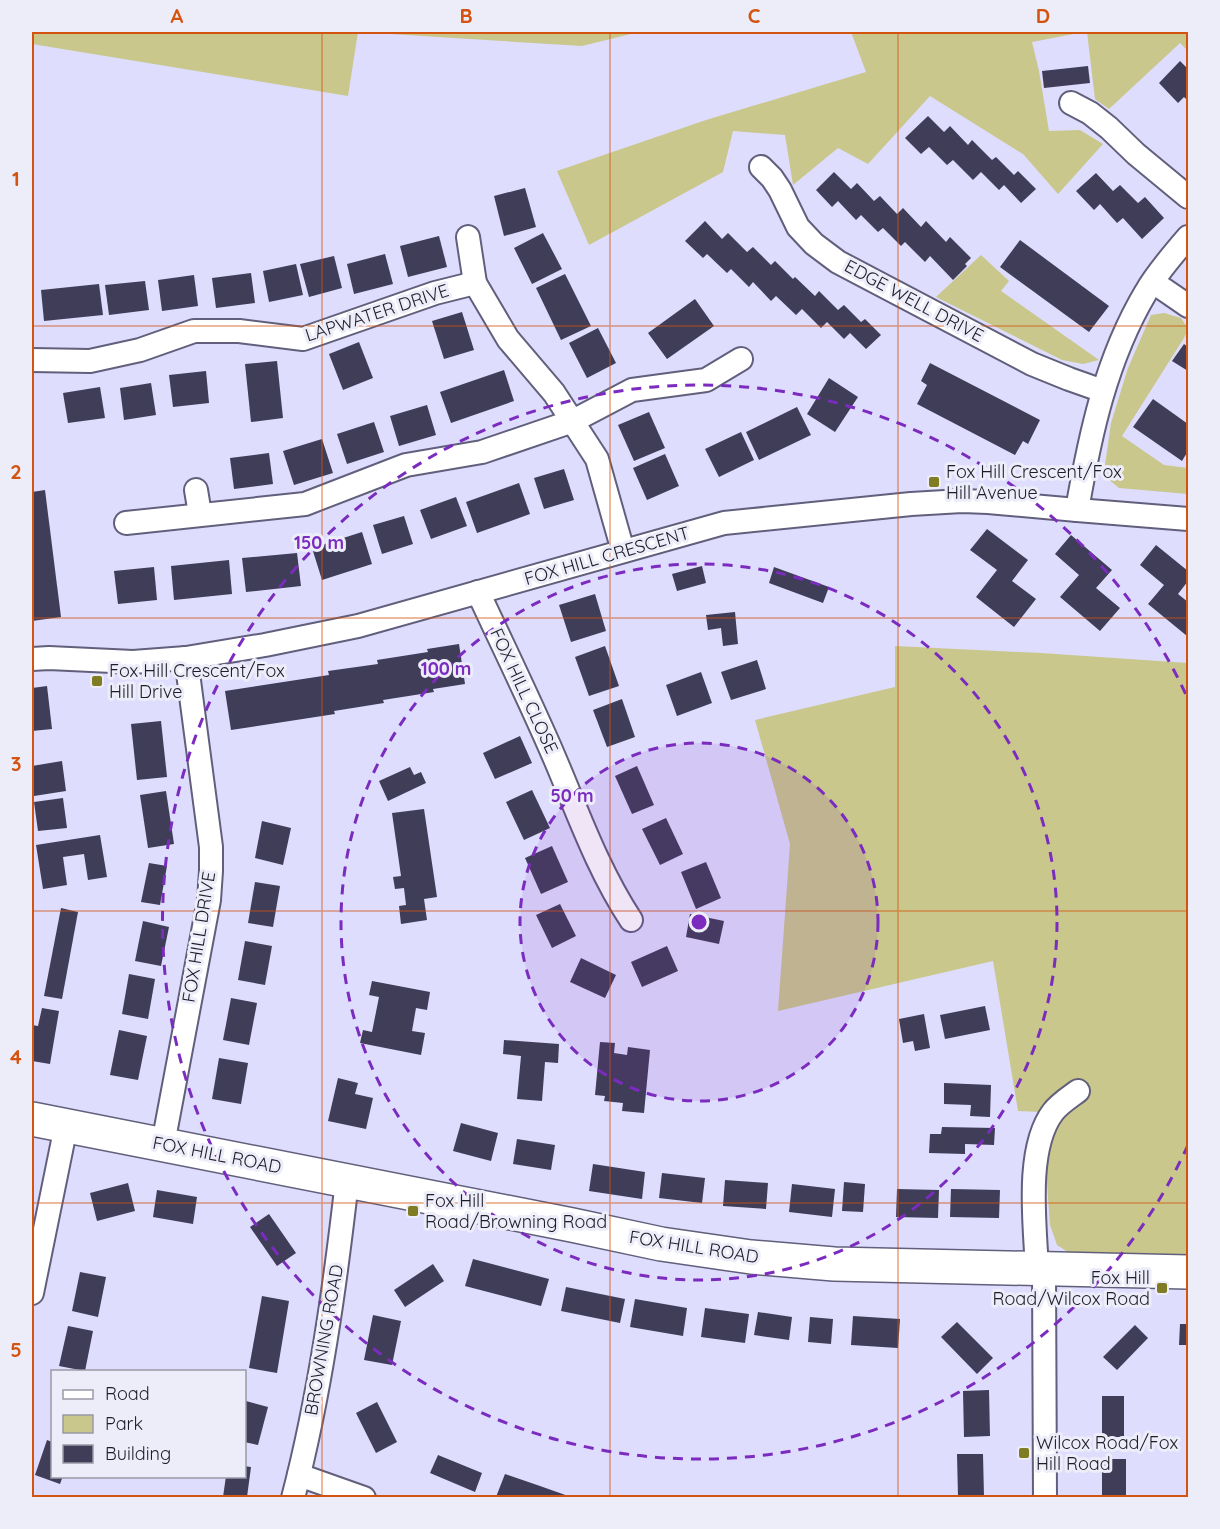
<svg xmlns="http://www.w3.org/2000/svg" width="1220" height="1529" viewBox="0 0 1220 1529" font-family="Quicksand,sans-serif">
<rect width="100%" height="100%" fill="#deddfd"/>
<g fill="#c9c78b">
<polygon points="32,32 639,32 582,46 358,32 348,96 32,44"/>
<polygon points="851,32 1084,32 1032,42 1039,71 1049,131 1080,130 1103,144 1058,194 1023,154 930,96 868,164 838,148 793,185 785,135 733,131 723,172 589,245 557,171 706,120 866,72"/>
<polygon points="1087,32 1188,32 1188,51 1180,43 1109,109 1095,99"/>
<polygon points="981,255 1009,281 1001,291 1099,360 1083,364 1062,360 936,297"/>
<polygon points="1164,313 1181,318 1188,329 1184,338 1122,436 1164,465 1188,468 1188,494 1119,488 1108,479 1105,465 1111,423 1128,368 1151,315"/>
<polygon points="895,646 1041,653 1188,663 1188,1255 1071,1254 1057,1245 1050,1225 1042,1112 1018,1111 993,961 778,1011 790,844 755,720 895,687"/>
</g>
<g fill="#3f3d57">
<polygon points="1180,61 1188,69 1188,101 1184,97 1178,103 1159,83"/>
<polygon points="1088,66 1090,83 1044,88 1042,71"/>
<polygon points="928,116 944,132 950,126 968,145 972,140 992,160 996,157 1014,175 1018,171 1036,189 1021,203 1004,185 999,190 981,172 973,180 953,160 947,165 929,147 921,154 905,138"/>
<polygon points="834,172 851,189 857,183 874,201 880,196 897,214 903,208 921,227 926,221 946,242 950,237 971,258 965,264 967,266 953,280 930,256 925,262 905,242 901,246 883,228 878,232 861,215 856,220 838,201 832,207 816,190"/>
<polygon points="1096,173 1113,191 1120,185 1138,203 1145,197 1164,218 1142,239 1123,218 1117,223 1100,204 1094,210 1076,191"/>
<polygon points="525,188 536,227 504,236 494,196"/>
<polygon points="705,221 722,239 728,233 747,252 753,247 771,265 775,261 793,279 795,277 815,296 819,291 838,310 844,305 861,322 865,319 881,335 866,349 850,333 844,339 827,322 821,328 802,309 796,315 776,296 771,301 753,282 749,287 731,269 727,273 707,254 703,258 685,241"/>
<polygon points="543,233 562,269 532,284 514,248"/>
<polygon points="439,236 447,267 408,277 400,246"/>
<polygon points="1020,240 1109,306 1089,332 1000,267"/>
<polygon points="385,254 393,284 354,294 347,264"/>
<polygon points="334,256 342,288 309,297 300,264"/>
<polygon points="296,264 303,295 269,302 263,271"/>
<polygon points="251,273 255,303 216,308 212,278"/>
<polygon points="565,274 591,326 561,340 536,288"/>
<polygon points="194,275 198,306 162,311 158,280"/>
<polygon points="145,281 149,310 109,315 105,285"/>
<polygon points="99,284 103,315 44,321 41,290"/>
<polygon points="695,299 714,326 667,359 648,333"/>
<polygon points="462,312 474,350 444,359 432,321"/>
<polygon points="598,328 616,363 587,378 569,343"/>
<polygon points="359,342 373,378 343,390 329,354"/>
<polygon points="1184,344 1188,347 1188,371 1172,361"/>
<polygon points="277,361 283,418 251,422 245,364"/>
<polygon points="930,363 1040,420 1028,444 1023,441 1015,455 917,404 927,385 921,381"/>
<polygon points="504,370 514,401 451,423 440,392"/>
<polygon points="206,371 209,403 173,407 169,375"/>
<polygon points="829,378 858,397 835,432 807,414"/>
<polygon points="151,383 156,415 124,420 120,388"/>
<polygon points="100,387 105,418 68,423 63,393"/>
<polygon points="1153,399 1188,424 1188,451 1182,461 1133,427"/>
<polygon points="427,405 436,435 399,446 390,416"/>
<polygon points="797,407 811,435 759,460 746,432"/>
<polygon points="649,412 665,448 634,461 618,425"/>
<polygon points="374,422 384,452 347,464 337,434"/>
<polygon points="741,432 754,460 719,477 705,449"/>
<polygon points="322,439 333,473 294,485 283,451"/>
<polygon points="269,453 273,484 234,489 230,458"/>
<polygon points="665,454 679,486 647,500 633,468"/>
<polygon points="564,469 574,500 544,509 534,478"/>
<polygon points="519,483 530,514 477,533 466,502"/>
<polygon points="45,490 61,617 32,621 32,492"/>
<polygon points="456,497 467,526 431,539 420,510"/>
<polygon points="404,516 413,544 382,554 373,525"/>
<polygon points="987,529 1028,560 1012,581 1036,599 1014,627 976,597 997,570 970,550"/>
<polygon points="362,532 372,564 322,580 312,548"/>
<polygon points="1071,535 1112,570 1096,588 1120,608 1100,631 1060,597 1079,575 1055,554"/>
<polygon points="1156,545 1188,571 1188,581 1178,594 1188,602 1188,634 1187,636 1148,604 1164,585 1140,565"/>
<polygon points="297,553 301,586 246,592 242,558"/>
<polygon points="229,560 232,594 174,600 171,566"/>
<polygon points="702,566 706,583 677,591 672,574"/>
<polygon points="154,567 157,600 118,604 114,571"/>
<polygon points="774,567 829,587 823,603 769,583"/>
<polygon points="595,594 606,631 571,642 559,605"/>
<polygon points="735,612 738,644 723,646 721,628 708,630 706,615"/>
<polygon points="459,644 465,684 433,689 434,692 383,700 384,703 334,711 335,714 231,730 225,691 329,675 328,671 378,664 377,660 428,652 427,649"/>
<polygon points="605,646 619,686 589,696 575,657"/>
<polygon points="757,660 766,689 731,700 721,672"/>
<polygon points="701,672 712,703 677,716 666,685"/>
<polygon points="47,686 52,729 32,731 32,688"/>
<polygon points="622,699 635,737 607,747 593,710"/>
<polygon points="161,721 167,777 137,780 131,724"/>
<polygon points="520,736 532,763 495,779 483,753"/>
<polygon points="62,761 66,791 34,796 32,783 32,766"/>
<polygon points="637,766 654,805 632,814 615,776"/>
<polygon points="410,767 414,775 421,772 426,783 388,801 379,781"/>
<polygon points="532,790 550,828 524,840 506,802"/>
<polygon points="166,791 174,844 148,848 140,795"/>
<polygon points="63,798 67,828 38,831 34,802"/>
<polygon points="424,809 437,897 424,899 427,920 401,924 399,906 406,905 404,888 395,889 393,877 401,876 392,813"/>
<polygon points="666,818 683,854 660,865 642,829"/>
<polygon points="262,821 291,828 283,865 255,858"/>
<polygon points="100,835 107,877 88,880 84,854 63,857 67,885 43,889 36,845"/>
<polygon points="552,846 568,882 541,894 525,858"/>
<polygon points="706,862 721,898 696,909 681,872"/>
<polygon points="149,863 167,866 160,905 141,902"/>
<polygon points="255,882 280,886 273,927 248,923"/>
<polygon points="560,904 576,936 552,948 536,915"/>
<polygon points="61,908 78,912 62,999 44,996"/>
<polygon points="690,914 724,921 719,944 686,937"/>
<polygon points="143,921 169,927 161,966 135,961"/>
<polygon points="245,941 272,946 265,985 238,980"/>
<polygon points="667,946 678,971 642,987 631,962"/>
<polygon points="581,958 616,975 605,998 570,982"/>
<polygon points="129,974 155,979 148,1019 122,1014"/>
<polygon points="372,981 430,992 427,1010 416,1008 412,1031 425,1033 421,1055 360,1043 363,1030 372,1032 379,997 369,995"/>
<polygon points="231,998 257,1003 249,1045 223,1040"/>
<polygon points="985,1006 990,1030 945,1039 940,1015"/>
<polygon points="42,1008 59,1011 50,1064 32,1061 32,1025 38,1026"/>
<polygon points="924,1014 930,1048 915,1051 913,1041 903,1043 899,1019"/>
<polygon points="119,1030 147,1036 138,1080 110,1075"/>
<polygon points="504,1040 559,1044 558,1063 545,1062 542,1101 517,1099 521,1056 503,1054"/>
<polygon points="600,1042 615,1043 614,1053 627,1055 628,1047 650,1050 644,1113 622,1111 623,1103 604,1101 605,1096 595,1095"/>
<polygon points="219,1058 248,1063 241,1104 212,1099"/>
<polygon points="338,1078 358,1083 355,1094 373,1098 366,1129 328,1121"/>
<polygon points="944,1083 991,1085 990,1117 970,1116 971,1105 944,1104"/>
<polygon points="461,1123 498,1133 491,1161 453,1151"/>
<polygon points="942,1127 995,1128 994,1145 965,1144 965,1154 929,1153 930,1134 941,1134"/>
<polygon points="517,1139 555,1145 551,1170 513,1164"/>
<polygon points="593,1164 645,1172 642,1199 589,1191"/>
<polygon points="662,1173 705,1178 702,1203 659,1198"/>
<polygon points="725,1180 768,1183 766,1209 723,1206"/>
<polygon points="844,1182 865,1184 863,1212 842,1211"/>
<polygon points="128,1183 135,1211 97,1221 90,1193"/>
<polygon points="792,1184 835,1189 832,1217 789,1212"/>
<polygon points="897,1189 939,1190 938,1218 896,1217"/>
<polygon points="951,1189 1000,1190 999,1218 950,1217"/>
<polygon points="157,1190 197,1197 193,1224 153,1217"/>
<polygon points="269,1214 296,1253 277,1266 250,1227"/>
<polygon points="473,1259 549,1279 541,1306 465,1286"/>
<polygon points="433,1264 444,1281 405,1307 394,1290"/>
<polygon points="80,1272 106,1277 98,1317 72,1311"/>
<polygon points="566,1287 625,1299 620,1323 561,1311"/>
<polygon points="262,1296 289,1301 277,1373 249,1368"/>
<polygon points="635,1299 687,1308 683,1336 630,1327"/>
<polygon points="705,1308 749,1314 745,1343 701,1337"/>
<polygon points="758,1312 792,1317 789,1340 754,1335"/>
<polygon points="373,1315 401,1321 392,1365 364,1360"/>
<polygon points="853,1316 900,1319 898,1348 851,1345"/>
<polygon points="810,1317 833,1319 831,1344 808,1342"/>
<polygon points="957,1322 993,1358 977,1374 941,1337"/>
<polygon points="1180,1324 1188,1324 1188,1345 1179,1345"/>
<polygon points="1135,1325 1148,1338 1117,1370 1103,1357"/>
<polygon points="68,1326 93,1331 85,1371 59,1366"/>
<polygon points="989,1390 990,1436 964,1437 963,1391"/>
<rect x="1102" y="1396" width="22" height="41"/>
<polygon points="246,1401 268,1407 258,1445 244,1442 244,1406"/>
<polygon points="377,1402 397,1442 376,1453 356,1413"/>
<polygon points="47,1440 52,1442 52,1476 63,1476 60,1484 35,1475"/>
<polygon points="957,1454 983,1454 984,1497 958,1497"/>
<polygon points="438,1455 482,1473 475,1492 430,1473"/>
<rect x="1102" y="1459" width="24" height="38"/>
<polygon points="244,1466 251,1467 247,1497 223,1497 226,1476 244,1476"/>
<polygon points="505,1474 540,1486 571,1497 496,1497"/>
</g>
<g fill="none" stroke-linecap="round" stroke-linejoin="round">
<defs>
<g id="street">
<polyline points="1071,103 1090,113 1109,128 1136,154 1188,197"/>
<polyline points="761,167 772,178 780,190 798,227 814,244 838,262 1032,364 1069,379 1103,391"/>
<polyline points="468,237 475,283"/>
<polyline points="1153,282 1188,306"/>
<polyline points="32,360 90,361 140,350 194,331 239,331 303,339 435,293 475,283 508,339 554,393 597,459 623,551"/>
<polyline points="196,490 200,514"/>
<path d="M1077,510C1090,435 1106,359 1146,292C1156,274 1175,252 1188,237"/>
<polyline points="126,523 305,504 406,465 482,452 573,421 632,390 706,380 741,359"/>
<path d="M478,592C504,648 531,703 555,759C578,813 598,870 631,920"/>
<polyline points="32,659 49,658 133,662 186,658 265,645 358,626 724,523 911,504 962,501 988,502 1077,510 1188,519"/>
<polyline points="163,1144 209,900 211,871 211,847 186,658"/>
<path d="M1037,1269C1035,1225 1025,1149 1053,1112C1060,1103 1070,1097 1078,1091"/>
<polyline points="1044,1269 1045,1498"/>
<polyline points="32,1293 66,1126"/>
<polyline points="299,1475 364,1498"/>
<path d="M293,1498C320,1395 335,1286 347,1181"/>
</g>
<polyline id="secondary" points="32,1119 572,1225 661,1244 751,1257 834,1264 1188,1272"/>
</defs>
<use href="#street" stroke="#615f7b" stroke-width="26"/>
<use href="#secondary" stroke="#615f7b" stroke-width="36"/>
<use href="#street" stroke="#fff" stroke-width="22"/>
<use href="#secondary" stroke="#fff" stroke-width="33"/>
</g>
<path fill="none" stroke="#d4530f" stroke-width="1.5" stroke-opacity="0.55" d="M322,32V1498M610,32V1498M898,32V1498M32,326H1188M32,618H1188M32,911H1188M32,1203H1188"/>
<circle cx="699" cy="922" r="179" fill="#7b2cbf" fill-opacity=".12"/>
<g fill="none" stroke="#7b2cbf" stroke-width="3" stroke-dasharray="10 8">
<circle cx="699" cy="922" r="179"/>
<circle cx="699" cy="922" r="358"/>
<path d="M1188 1145A537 537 0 1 1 1188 699"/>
</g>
<g fill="#807c23" stroke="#ededfa" stroke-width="2">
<rect x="928" y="476" width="12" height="12" rx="3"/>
<rect x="91" y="675" width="12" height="12" rx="3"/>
<rect x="407" y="1205" width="12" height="12" rx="3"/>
<rect x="1156" y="1282" width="12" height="12" rx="3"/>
<rect x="1018" y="1447" width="12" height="12" rx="3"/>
</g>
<g text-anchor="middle" stroke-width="6" stroke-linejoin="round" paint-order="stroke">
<g font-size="18" fill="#1d1c28" stroke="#ededfa">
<text transform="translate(914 301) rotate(28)" y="6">EDGE WELL DRIVE</text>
<text transform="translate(377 313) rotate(-18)" y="6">LAPWATER DRIVE</text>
<text transform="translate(607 556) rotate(-16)" y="6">FOX HILL CRESCENT</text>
<text transform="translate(524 691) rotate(65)" y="6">FOX HILL CLOSE</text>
<text transform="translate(199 937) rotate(-81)" y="6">FOX HILL DRIVE</text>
<text transform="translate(217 1155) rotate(11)" y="6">FOX HILL ROAD</text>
<text transform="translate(694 1247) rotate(9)" y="6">FOX HILL ROAD</text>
<text transform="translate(324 1340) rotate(-80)" y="6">BROWNING ROAD</text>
</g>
<g font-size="18" fill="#1d1c28" stroke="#ededfa" text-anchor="start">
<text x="946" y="478">Fox Hill Crescent/Fox<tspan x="946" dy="21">Hill Avenue</tspan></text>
<text x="109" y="677">Fox Hill Crescent/Fox<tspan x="109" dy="21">Hill Drive</tspan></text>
<text x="425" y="1207">Fox Hill<tspan x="425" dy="21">Road/Browning Road</tspan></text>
<text x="1150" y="1284" text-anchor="end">Fox Hill<tspan x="1150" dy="21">Road/Wilcox Road</tspan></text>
<text x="1036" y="1449">Wilcox Road/Fox<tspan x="1036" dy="21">Hill Road</tspan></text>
</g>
</g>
<circle cx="699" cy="922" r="9" fill="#7b2cbf" stroke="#ededfa" stroke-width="3"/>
<g font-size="18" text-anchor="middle" font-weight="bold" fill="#7b2cbf" stroke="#ededfa" stroke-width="6" stroke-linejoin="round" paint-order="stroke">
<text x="319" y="549">150 m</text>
<text x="446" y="675">100 m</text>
<text x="572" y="802">50 m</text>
</g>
<rect width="1220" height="1529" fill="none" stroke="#ededfa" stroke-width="66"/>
<rect x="51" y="1370" width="195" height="108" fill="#ededfa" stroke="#9a99a6" stroke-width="1.5"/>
<rect x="63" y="1390" width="30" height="9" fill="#ffffff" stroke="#9a99a6" stroke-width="1.5"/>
<text x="105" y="1400" font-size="18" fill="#1d1c28">Road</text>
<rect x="63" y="1415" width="30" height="18" fill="#c9c78b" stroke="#9a99a6" stroke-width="1.5"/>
<text x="105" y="1430" font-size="18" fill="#1d1c28">Park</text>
<rect x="63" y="1445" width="30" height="18" fill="#3f3d57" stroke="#9a99a6" stroke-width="1.5"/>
<text x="105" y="1460" font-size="18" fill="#1d1c28">Building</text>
<rect x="33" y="33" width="1154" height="1463" fill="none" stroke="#d4530f" stroke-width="2"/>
<g font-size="20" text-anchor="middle" font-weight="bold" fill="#d4530f">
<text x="177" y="23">A</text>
<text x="466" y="23">B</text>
<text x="754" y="23">C</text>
<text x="1043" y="23">D</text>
<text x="16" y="186">1</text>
<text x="16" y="479">2</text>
<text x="16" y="771">3</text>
<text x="16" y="1064">4</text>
<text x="16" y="1357">5</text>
</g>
</svg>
